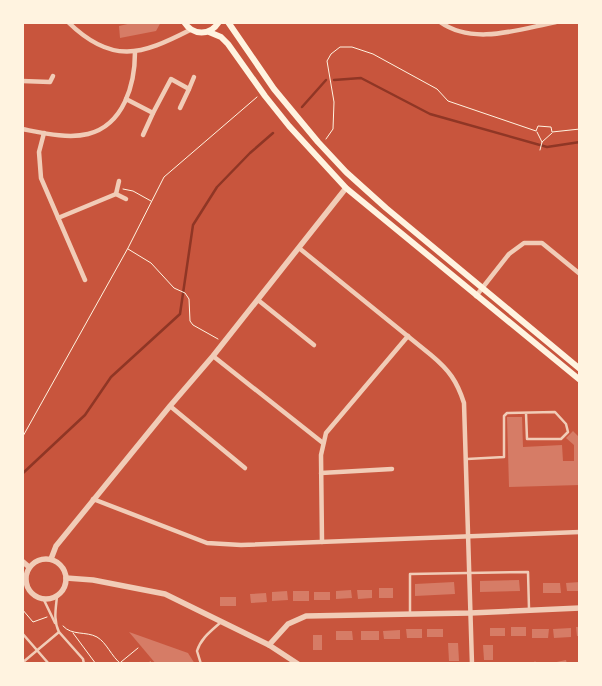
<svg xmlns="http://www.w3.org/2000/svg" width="602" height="686" viewBox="0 0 602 686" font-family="Merriweather,serif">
<rect width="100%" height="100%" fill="#c8553d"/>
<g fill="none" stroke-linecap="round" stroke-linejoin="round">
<g stroke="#8f3625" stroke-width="2.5">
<polyline points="334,80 361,78 430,114 547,147 580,142"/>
<polyline points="302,107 326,80"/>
<polyline points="22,474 85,415 111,377 180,314 193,225 217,187 250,153 273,133"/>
</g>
</g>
<g fill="#d67c66">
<polygon points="136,22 161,22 156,31 120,38 119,26"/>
<polygon points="507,417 522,417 523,447 562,445 563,461 574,461 574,445 566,438 573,431 580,438 580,485 509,487"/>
<polygon points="519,580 520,591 480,592 480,581"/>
<polygon points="454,582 455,594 415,596 415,584"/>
<polygon points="580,582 580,591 567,591 566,583"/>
<polygon points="543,583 560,583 561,593 543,593"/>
<rect x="379" y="588" width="14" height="10"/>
<polygon points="351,590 352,598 336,599 336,591"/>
<polygon points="357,590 372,590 372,598 358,599"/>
<polygon points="287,591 288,600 272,601 272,592"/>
<rect x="293" y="591" width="16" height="10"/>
<rect x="314" y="592" width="16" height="8"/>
<polygon points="266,593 267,602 251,603 250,594"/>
<rect x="220" y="597" width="16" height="9"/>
<rect x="511" y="627" width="15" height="9"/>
<polygon points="576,627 580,627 580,636 577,636"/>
<rect x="490" y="628" width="15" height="8"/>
<polygon points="571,628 571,637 554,638 553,629"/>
<polygon points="406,629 422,629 422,638 407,638"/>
<rect x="427" y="629" width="16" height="8"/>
<polygon points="532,629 549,629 548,638 532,638"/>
<polygon points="400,630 400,639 384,639 383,631"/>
<polygon points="336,631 352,631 353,640 336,640"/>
<rect x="361" y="631" width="18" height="9"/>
<polygon points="129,632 188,653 195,664 156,664"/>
<rect x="313" y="635" width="9" height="15"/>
<polygon points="448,643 458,643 459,661 449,661"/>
<polygon points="483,645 493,645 493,660 484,660"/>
<polygon points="566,660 567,664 553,664 552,663"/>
</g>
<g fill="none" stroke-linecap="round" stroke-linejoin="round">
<g stroke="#fff3e0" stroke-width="1">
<polyline points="537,132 542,142"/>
<polyline points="326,139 333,129 334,102 327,61 331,54 340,47 352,47 373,54 437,89 448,101 536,131 538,126 551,127 552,132 580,129"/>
<polyline points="540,150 542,142 552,133"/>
<polyline points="123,189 133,191 151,201"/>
<polyline points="128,249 151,263 174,288 185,293 189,299 190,321 193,325 218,339"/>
<polyline points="22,438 128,248 164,177 257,97"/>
<polyline points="22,609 33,622 47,617"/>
<path d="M63,626C72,636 86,631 97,637C107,643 111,656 121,664"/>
<polyline points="73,633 96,664"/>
<polyline points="121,662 138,648"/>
<polyline points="149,664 150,662"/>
</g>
<g stroke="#f1ccb7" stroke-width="2.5">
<polyline points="467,459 504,457 504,416 507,413 555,412 566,424 568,432 561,439 527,439 526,413"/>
<path d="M57,596C56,608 53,620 59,632L83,659L84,664"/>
<polyline points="43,598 55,623"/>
<polyline points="410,614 410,574 528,572 529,609"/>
<polyline points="22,633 49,664"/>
<polyline points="22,663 59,632"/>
<path d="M201,664L197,651C201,638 211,631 221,622"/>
<polyline points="535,664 535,663"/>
</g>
<g stroke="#f1ccb7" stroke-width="4.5">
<path d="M68,22C112,65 141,55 190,30"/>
<path d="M440,22C474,46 519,29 556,22"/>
<polyline points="22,81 50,82 53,76"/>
<polyline points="189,89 194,77"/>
<polyline points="126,99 153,113 143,135"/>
<polyline points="153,113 171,79 189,89 180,108"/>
<path d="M22,129C43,133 68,139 88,134C124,125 135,84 135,52"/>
<polyline points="44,133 39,152 41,178 85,280"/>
<polyline points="116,194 119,181"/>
<polyline points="58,218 116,194 126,199"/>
<path d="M299,248L431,355C449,370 457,381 464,403L472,664"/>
<polyline points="476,296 509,254 524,243 542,243 580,274"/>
<polyline points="258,300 314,345"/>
<polyline points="213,356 323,443"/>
<polyline points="170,406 245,468"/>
<polyline points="321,473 392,469"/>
<polyline points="93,499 207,543 241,545 580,532"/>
<polyline points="322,542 321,455 326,433 408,336"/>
</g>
<g stroke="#f1ccb7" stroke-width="5.5">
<polyline points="51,559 56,546 170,406 213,356 346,188"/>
<circle cx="46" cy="579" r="20"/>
<polyline points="22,561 29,567"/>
<polyline points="66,578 93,580 165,594 269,645 298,664"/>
<polyline points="269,645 288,624 306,616 470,613 580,608"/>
</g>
<g stroke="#fff3e0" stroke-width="6">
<path d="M184,22C193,36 210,36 219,22"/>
<polyline points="228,22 274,89 318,142 346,172 386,208 580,369"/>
<polyline points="209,32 221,37 228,44 265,96 289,126 346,188 580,380"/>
</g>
</g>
<rect width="602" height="686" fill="none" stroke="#fff3e0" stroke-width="48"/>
</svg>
